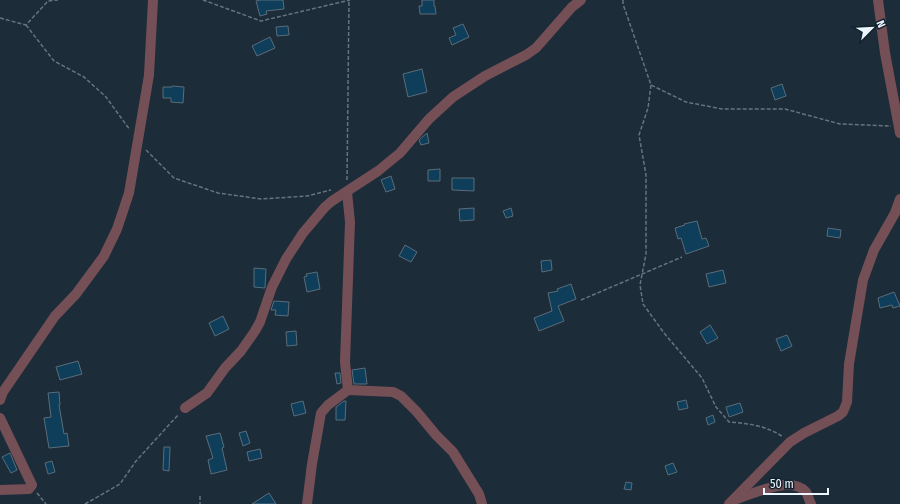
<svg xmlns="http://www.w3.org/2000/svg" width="900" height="504" viewBox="0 0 900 504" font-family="'Fira Sans Condensed',sans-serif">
<rect width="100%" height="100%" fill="#1c2c38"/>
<g fill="#0f3e5b" stroke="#5a6c7a">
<polygon points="260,0 283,0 284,9 266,11 267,14 260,16 256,1"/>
<polygon points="422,0 434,0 434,6 435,6 436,14 420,14 419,6 422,6"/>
<polygon points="463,24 469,37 452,45 449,38 456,35 453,28"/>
<polygon points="288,26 289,35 277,36 276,27"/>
<polygon points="270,37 275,48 257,56 252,46"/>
<polygon points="422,69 427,92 408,97 403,74"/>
<polygon points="782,84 786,96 775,100 771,88"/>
<polygon points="172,86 184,87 183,103 171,102 171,98 163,98 163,87 172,87"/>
<polygon points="427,133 429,143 421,145 419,140"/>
<polygon points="440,169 440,181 428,181 428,170"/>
<polygon points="391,176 395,189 386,192 381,180"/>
<polygon points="452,178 474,178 474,191 452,190"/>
<polygon points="474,208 474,220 460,221 459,209"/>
<polygon points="511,208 513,216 506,218 503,211"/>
<polygon points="697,221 702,239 706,238 709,246 686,254 681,238 678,239 675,228 685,225 684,224"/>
<polygon points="828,228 841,230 840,238 827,236"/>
<polygon points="405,245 417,252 411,262 399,256"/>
<polygon points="551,260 552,270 542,272 541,261"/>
<polygon points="254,268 266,269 265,288 254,287"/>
<polygon points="723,270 726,283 709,287 706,274"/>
<polygon points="317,272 320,289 307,292 304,277 307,276 306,274"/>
<polygon points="571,284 576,299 558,306 564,321 539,331 534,318 552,311 548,293 558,291 557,289"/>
<polygon points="894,292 900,306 893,308 892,305 880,308 878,298"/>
<polygon points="274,301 289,302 288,316 275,315 276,310 271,310"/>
<polygon points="223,316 229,329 215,336 209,323"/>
<polygon points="710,325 718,338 707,344 700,332"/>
<polygon points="296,331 297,345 287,346 286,332"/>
<polygon points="787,335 792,346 781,351 776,339"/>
<polygon points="78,361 82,374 60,380 56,367"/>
<polygon points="365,368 367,384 354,384 352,370"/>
<polygon points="335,373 340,373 341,383 337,384"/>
<polygon points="59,392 60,405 59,405 64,434 67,433 69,446 49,448 44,418 51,417 48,393"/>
<polygon points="686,400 688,408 679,410 677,402"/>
<polygon points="303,401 306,413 294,416 291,404"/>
<polygon points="344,401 346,401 345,420 336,420 336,407"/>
<polygon points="740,403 743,412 729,417 726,407"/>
<polygon points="713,415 715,422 708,425 706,418"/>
<polygon points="246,431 250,443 243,446 239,433"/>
<polygon points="220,433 224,447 222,448 227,470 211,474 208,460 213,458 206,436"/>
<polygon points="164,447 170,447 169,471 163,470"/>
<polygon points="260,449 262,458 249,461 247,452"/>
<polygon points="10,453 17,470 11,473 2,457"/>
<polygon points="52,461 55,472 48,474 45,463"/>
<polygon points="673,463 677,472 668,475 665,466"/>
<polygon points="626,482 632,483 631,490 624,489"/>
<polygon points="269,493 276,504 252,504"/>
</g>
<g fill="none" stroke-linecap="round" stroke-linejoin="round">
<g stroke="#66747f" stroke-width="1.5" stroke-dasharray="4 2" stroke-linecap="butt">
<polyline points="203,0 261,21 350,0"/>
<polyline points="623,0 623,4 651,85 686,102 722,109 785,109 840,124 891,126"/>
<polyline points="0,18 26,25 48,1 58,0"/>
<polyline points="26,25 54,61 84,77 106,97 130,130"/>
<path d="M651,85L648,108L639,135L646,175V254L640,285L643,304L664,333L702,378L716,407L729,422C746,423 768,426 783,437"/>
<polyline points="146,150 174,178 218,193 261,199 307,196 331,190"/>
<polyline points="347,180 349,0"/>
<polyline points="581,300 682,257"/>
<polyline points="37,493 46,504"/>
<polyline points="200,496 200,504"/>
<polyline points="85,504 120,484 136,461 178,415"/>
</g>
<g stroke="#754f56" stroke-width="10">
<polyline points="878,0 885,53 900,133"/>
<polyline points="348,390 393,392 401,396 417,412 436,435 453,452 479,494 482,504"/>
<polyline points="0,400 3,392 55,316 76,294 104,256 117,229 129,193 149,75 153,0"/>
<polyline points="185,408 207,393 225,368 241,351 255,331 260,322 272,287 286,259 303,233 325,207 332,201 378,171 400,153 429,119 453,97 485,76 526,55 536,48 572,7 581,0"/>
<polyline points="0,418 32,485 29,489 0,490"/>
<path d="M734,500C752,494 791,475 806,492C808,495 809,500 811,504"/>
<polyline points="307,504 312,464 321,413 328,405 348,390 345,362 350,222 347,192"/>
<polyline points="729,504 790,442 804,433 838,416 843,412 847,402 849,364 863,280 874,250 895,213 900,199"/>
</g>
</g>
<g transform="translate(872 28) rotate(66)" stroke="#12222e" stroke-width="3" paint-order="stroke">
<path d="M0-3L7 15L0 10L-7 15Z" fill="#ecf7ff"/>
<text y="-6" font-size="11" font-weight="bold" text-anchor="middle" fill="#ecf7ff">N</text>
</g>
<path d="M764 488v6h64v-6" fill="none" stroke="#ecf7ff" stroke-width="2"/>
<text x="770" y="488" font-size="12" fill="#ecf7ff" stroke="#12222e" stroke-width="3" paint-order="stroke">50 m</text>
</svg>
